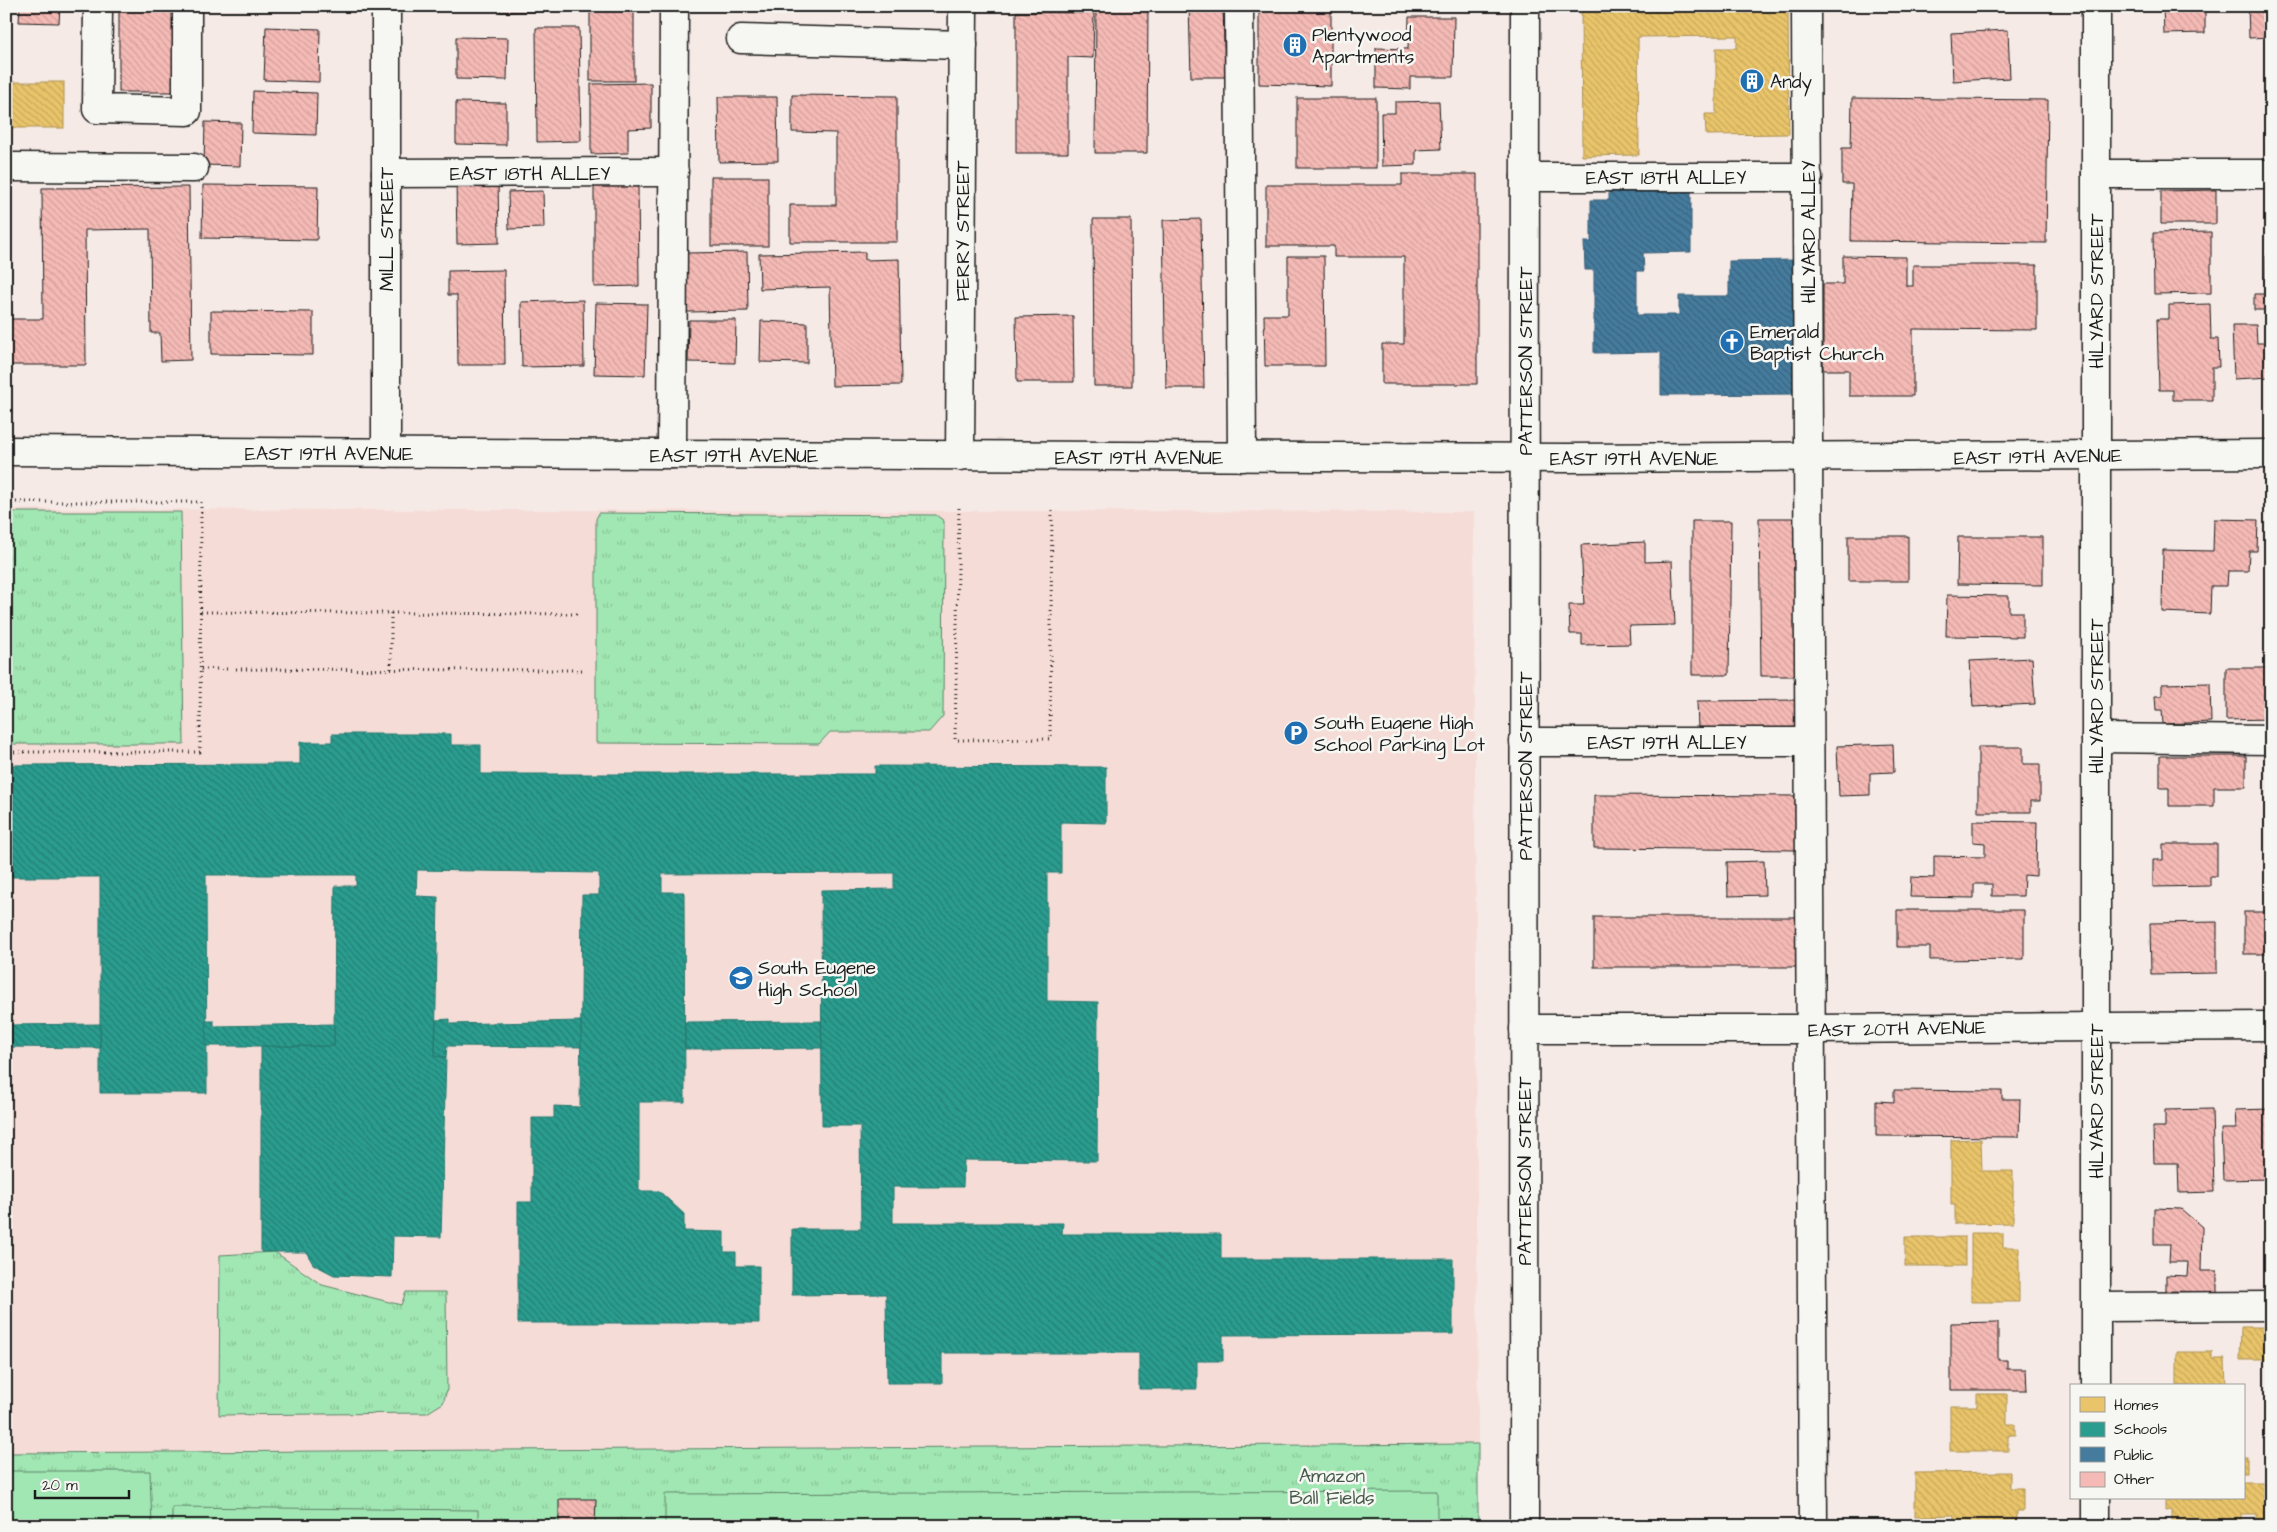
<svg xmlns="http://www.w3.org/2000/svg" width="2277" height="1532" viewBox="0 0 2277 1532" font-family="'Architects Daughter',sans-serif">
<defs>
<pattern id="grass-tufts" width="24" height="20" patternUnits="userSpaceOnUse" patternTransform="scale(1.25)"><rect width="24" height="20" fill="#a1e7b3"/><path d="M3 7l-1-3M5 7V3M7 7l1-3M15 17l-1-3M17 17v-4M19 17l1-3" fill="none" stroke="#8ac699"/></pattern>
<pattern id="homes-back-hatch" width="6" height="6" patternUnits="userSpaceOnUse" patternTransform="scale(1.25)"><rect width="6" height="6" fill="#e9c46a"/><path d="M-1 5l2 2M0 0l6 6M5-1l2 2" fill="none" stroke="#c7a85b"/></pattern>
<pattern id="schools-back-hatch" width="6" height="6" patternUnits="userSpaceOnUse" patternTransform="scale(1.25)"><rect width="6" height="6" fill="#2a9d8f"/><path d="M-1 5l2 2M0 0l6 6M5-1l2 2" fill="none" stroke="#237f74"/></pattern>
<pattern id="public-back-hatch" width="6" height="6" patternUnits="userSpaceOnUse" patternTransform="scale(1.25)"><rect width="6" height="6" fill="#457b9d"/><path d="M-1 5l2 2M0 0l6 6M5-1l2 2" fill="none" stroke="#39647f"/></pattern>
<pattern id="building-back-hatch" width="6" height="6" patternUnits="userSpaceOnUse" patternTransform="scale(1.25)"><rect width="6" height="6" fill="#f5bab5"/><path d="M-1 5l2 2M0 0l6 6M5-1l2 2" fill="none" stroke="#d19f9b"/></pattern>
</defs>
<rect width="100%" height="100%" fill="#f6eae6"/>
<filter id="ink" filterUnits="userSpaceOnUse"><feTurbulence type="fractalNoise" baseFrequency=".02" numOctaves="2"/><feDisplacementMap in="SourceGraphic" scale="10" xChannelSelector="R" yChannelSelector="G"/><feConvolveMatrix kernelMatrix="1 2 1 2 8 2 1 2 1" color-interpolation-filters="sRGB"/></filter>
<g filter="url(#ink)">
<polygon fill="#f6dcd7" points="6,509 1474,512 1478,1444 6,1453"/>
<g fill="url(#grass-tufts)" stroke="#5e8268">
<polygon points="6,512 181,512 184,744 6,744"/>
<polygon points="599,513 936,515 944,521 943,716 929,732 830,732 819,744 596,743 596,519"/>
<polygon points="275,1252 322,1285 401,1305 406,1292 446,1292 447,1390 443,1403 427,1413 219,1415 220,1255"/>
<polygon points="1478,1444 1478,1526 6,1526 6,1453"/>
</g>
<g fill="#a1e7b3" stroke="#5e8268">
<polygon points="6,1471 150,1471 152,1526 6,1526"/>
<polygon points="1437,1491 1437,1526 665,1526 665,1494"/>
<polygon points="172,1507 478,1510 478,1526 172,1526"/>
</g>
<g fill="url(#homes-back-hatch)" stroke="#ac9253">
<polygon points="1581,6 1788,6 1789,134 1706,135 1705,114 1716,114 1716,48 1737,48 1737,36 1638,37 1639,155 1582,156"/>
<rect x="6" y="82" width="58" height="46"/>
<polygon points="1981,1139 1982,1171 2013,1171 2013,1223 1955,1224 1955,1205 1951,1205 1951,1140"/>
<polygon points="1971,1233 2003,1233 2003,1247 2019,1247 2019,1302 1971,1302"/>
<rect x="1905" y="1237" width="60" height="29"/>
<polygon points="2241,1327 2271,1327 2271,1360 2240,1360"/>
<polygon points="2177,1352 2212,1352 2212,1359 2225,1359 2226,1386 2177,1386"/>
<polygon points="1977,1394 2007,1394 2007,1424 2015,1424 2015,1435 2008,1435 2008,1451 1950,1451 1950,1406 1977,1406"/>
<rect x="2243" y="1456" width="4" height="17"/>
<polygon points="2010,1472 2010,1488 2023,1488 2023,1511 2017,1511 2017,1526 1954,1526 1954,1515 1915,1516 1915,1473"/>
<polygon points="2243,1482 2271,1482 2271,1523 2257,1523 2257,1515 2242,1515 2242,1526 2172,1526 2172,1510 2165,1511 2165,1500 2243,1498"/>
</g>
<g fill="url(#schools-back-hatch)" stroke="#26766c">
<polygon points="332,734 451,734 451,745 481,745 481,774 875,774 875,766 1106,767 1106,823 1061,822 1061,873 1047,873 1047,1001 1098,1002 1097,1161 964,1160 963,1187 893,1187 893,1223 1063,1223 1062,1234 1221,1234 1221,1259 1453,1259 1453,1334 1223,1335 1223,1361 1197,1361 1197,1389 1139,1389 1139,1353 942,1353 942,1383 887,1383 886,1294 792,1295 792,1229 861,1229 860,1126 822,1126 821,890 894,889 894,873 662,874 662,892 684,892 685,1102 639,1102 639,1191 659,1191 684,1214 684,1231 724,1232 724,1252 736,1252 736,1266 759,1266 759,1323 518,1323 518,1202 532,1202 532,1118 554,1118 554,1106 580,1107 582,895 599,895 599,873 417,870 416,896 438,897 435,1056 446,1057 441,1237 393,1236 392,1277 334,1275 313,1264 306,1252 261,1252 261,1046 334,1046 335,886 356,886 356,875 206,875 207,1093 100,1093 100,877 6,877 6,765 300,764 300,742 332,742"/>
<polygon points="450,1019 450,1024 581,1021 581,1047 447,1046 446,1057 435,1056 436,1020"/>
<polygon points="206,1021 214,1021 214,1026 334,1024 334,1046 206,1046"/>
<polygon points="821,1021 822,1048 685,1049 685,1022"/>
<polygon points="100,1024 100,1048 6,1047 6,1025"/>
</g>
<polygon fill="url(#public-back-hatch)" stroke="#395e76" points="1691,191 1691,252 1643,253 1644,271 1637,271 1637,315 1679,315 1679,296 1729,296 1729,261 1797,260 1798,394 1661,395 1661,352 1594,353 1594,270 1585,270 1584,242 1591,242 1591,200 1609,200 1609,192"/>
<g fill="url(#building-back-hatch)" stroke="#1c1c1c">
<polygon points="20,6 60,6 59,23 19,22"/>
<rect x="119" y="6" width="58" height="86"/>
<polygon points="500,6 579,6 579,11 500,12"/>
<rect x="590" y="6" width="44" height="75"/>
<polygon points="689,6 894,6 894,11 689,10"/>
<polygon points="1096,6 1148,6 1147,153 1095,153"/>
<polygon points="1189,6 1223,6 1225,77 1191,77"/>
<polygon points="1259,6 1331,6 1331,86 1259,84"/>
<polygon points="2163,6 2205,6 2205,33 2164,34"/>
<polygon points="2248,6 2271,6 2271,37 2249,38"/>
<polygon points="1016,12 1094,13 1093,58 1068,57 1068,153 1016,153"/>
<polygon points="1409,17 1454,17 1453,77 1410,77 1410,89 1376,88 1376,48 1408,49"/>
<polygon points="266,27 320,29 319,82 264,80"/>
<polygon points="536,28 579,28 581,141 537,142"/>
<polygon points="2008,30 2010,78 1953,81 1951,33"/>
<polygon points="456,37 508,38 507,80 456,79"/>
<polygon points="651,83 651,128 628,129 628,153 591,154 591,84"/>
<polygon points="253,91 317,93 316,135 252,133"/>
<polygon points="792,95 897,96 897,242 790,242 790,205 836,205 836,133 792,132"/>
<polygon points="718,97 777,97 778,161 719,162"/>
<rect x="1297" y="98" width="79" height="70"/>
<polygon points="1852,98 2048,100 2046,243 1851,241 1852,184 1842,184 1842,148 1851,148"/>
<polygon points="1439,101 1441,149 1416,150 1416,165 1382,166 1381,113 1395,113 1395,102"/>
<polygon points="456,102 506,103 506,145 456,144"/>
<polygon points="205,122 241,123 240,166 204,165"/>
<polygon points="1402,174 1477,174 1477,384 1382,384 1382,344 1404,344 1404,257 1334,257 1334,246 1266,246 1266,185 1402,185"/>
<rect x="711" y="177" width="57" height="69"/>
<polygon points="498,180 499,243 457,244 456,181"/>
<polygon points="594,184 638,184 639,286 594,287"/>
<polygon points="203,185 318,186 317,240 202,238"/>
<polygon points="189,187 191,360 161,361 160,333 151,333 150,229 85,230 86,365 6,365 6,319 43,319 42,188"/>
<polygon points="2216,190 2216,224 2161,224 2161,191"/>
<polygon points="543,191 544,228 509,229 508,192"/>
<polygon points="1093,219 1131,219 1132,386 1094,386"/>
<polygon points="1201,219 1204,388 1166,388 1163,220"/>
<polygon points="2211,232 2211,293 2154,294 2153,233"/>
<polygon points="747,252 748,311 687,312 686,253"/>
<polygon points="865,252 865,260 899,259 901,385 832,386 830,287 760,289 759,254"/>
<polygon points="1288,256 1324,256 1325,366 1265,366 1264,315 1288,315"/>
<polygon points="1843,256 1906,257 1906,286 1913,286 1913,265 2037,265 2037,330 1913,329 1913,396 1849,396 1849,370 1823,370 1823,284 1843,284"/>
<polygon points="2266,256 2271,256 2271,310 2254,310 2254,294 2265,294"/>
<polygon points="504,270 505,365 458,365 457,295 448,295 448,271"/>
<polygon points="583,300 584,366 522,367 521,302"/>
<polygon points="596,303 647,304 645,375 594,374"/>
<polygon points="2210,304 2211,339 2218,339 2219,367 2212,367 2212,400 2173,400 2173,390 2159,390 2157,319 2169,319 2169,305"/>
<polygon points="211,311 313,312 313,355 211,354"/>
<polygon points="1073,316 1074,382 1017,382 1016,317"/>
<polygon points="689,320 736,320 735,363 688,362"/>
<polygon points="761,321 807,323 807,363 760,362"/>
<polygon points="2232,325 2256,325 2257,343 2271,343 2271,377 2234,379"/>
<polygon points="1759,518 1799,518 1799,676 1761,676"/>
<polygon points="2214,519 2258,520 2257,551 2249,551 2248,571 2228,571 2227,586 2211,586 2210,614 2162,612 2163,550 2213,551"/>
<polygon points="1692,521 1731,521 1729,675 1692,675"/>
<rect x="1848" y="536" width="60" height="45"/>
<polygon points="1958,537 2043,537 2043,585 1957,584"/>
<polygon points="1645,542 1645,562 1672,561 1675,625 1629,626 1630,644 1582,645 1582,634 1570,634 1569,605 1584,605 1581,545"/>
<polygon points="1947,595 2009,596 2009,612 2023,612 2023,637 1946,636"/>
<polygon points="2032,658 2035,704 1973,707 1970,661"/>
<polygon points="2226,668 2271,668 2271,719 2226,720"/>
<polygon points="2210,683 2211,722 2163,724 2162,710 2156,710 2155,696 2162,696 2162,684"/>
<polygon points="1800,700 1801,728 1698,729 1697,701"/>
<polygon points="1893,744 1894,772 1870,773 1870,795 1839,796 1837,746"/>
<polygon points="1978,747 2023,747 2023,764 2040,764 2040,801 2031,801 2031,812 1978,812"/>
<polygon points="2160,756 2246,756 2246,787 2214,787 2214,806 2169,806 2169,788 2160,788"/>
<polygon points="1594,795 1800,796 1799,850 1594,848"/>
<polygon points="1973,821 2037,822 2036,876 2024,875 2023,896 1992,896 1992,884 1974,884 1974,898 1910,897 1911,877 1934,878 1934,856 1985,857 1985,843 1973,842"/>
<polygon points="2163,844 2217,844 2217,876 2210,876 2210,886 2153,887 2153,860 2163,860"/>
<polygon points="1764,861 1765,895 1728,896 1727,862"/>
<polygon points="1897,910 2024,910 2024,959 1930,960 1930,947 1897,947"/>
<rect x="2244" y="912" width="27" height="42"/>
<rect x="1594" y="917" width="205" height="50"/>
<polygon points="2217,922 2217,973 2151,974 2150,923"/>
<polygon points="1894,1090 2002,1091 2002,1099 2020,1099 2019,1137 1876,1136 1876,1101 1894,1102"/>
<polygon points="2212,1109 2214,1192 2179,1193 2178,1163 2154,1163 2153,1127 2165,1127 2165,1110"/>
<polygon points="2271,1109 2271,1179 2223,1180 2221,1129 2236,1129 2235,1110"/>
<polygon points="2154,1208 2181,1209 2202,1227 2201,1271 2217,1271 2217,1292 2166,1291 2166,1275 2187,1276 2188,1262 2169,1262 2170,1244 2154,1244"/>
<polygon points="1998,1322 1998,1360 2007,1360 2007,1369 2026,1369 2027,1390 1951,1390 1951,1323"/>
<polygon points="559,1499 596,1499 595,1526 559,1526"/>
</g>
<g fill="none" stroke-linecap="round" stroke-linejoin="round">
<defs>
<g id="minor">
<polyline points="98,6 97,109 187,111 187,6"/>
<polyline points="386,6 386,453"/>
<polyline points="1239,6 1242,457"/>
<polyline points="1806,6 1813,1526"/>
<polyline points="741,39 963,45"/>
<polyline points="6,167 194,168"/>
<polyline points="386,173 674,172"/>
<polyline points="2096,174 2271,174"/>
<polyline points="1525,177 1808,177"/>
<polyline points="6,451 1567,458 2271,454"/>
<polyline points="672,454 674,6"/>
<polyline points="960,456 963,6"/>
<polyline points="2096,738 2271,740"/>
<polyline points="1524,742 1809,742"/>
<polyline points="1524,1029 1811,1029 2271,1026"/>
<polyline points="2096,1307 2271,1306"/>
</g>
<g id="major">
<polyline points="2096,1386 2096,6"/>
<polyline points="2096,1498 2096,1526"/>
<polyline points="1524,1526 1525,6"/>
</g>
</defs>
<use href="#minor" stroke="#1c1c1c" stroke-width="31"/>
<use href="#major" stroke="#1c1c1c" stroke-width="31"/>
<g stroke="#1c1c1c" stroke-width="3" stroke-dasharray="1 4" stroke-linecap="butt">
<polyline points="6,502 201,502 200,752 6,752"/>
<polyline points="959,508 955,740 1050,739 1052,507"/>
<polyline points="201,612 581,614"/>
<polyline points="201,669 582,670"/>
<polyline points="391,669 391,613"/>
</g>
<use href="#minor" stroke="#f6f6f2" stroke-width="28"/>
<use href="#major" stroke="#f6f6f2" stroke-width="28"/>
</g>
</g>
<defs>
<symbol id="building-disc" viewBox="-11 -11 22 22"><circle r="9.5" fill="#1f6fb2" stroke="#f6f6f2"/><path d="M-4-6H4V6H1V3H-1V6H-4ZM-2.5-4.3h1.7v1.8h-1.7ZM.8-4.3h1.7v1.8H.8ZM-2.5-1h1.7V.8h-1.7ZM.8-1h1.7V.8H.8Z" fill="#fff"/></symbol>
<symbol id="church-disc" viewBox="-11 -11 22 22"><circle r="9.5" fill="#1f6fb2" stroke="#f6f6f2"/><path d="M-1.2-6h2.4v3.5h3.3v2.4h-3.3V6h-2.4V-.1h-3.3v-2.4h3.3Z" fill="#fff"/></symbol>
<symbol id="parking-disc" viewBox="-11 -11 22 22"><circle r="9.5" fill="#1f6fb2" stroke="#f6f6f2"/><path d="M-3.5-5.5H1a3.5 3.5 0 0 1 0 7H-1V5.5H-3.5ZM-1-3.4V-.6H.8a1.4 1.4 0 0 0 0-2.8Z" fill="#fff"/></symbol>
<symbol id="school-disc" viewBox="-11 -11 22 22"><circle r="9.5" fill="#1f6fb2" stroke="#f6f6f2"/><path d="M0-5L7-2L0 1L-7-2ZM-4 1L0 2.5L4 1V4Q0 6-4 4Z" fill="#fff"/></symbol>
</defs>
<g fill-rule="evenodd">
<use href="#building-disc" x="1281" y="31" width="28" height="28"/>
<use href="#building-disc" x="1738" y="67" width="28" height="28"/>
<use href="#church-disc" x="1718" y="328" width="28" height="28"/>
<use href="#parking-disc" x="1282" y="719" width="28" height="28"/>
<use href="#school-disc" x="727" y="964" width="28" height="28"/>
</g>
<g text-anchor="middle" stroke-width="5" stroke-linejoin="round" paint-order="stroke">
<g font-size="19" fill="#1c1c1c" stroke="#f6f6f2" text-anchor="start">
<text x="1312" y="41">Plentywood<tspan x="1312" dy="22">Apartments</tspan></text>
<text x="1770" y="88">Andy</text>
<text x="1750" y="338">Emerald<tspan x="1750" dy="22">Baptist Church</tspan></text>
<text x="1314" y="729">South Eugene High<tspan x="1314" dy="22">School Parking Lot</tspan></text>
<text x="758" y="974">South Eugene<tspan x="758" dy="22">High School</tspan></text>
</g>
<g font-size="19" fill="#1c1c1c" stroke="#f6f6f2">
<text x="530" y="180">EAST 18TH ALLEY</text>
<text x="1666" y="184">EAST 18TH ALLEY</text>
<text transform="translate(386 229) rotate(-90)" y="7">MILL STREET</text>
<text transform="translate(962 231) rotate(-90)" y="7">FERRY STREET</text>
<text transform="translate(1808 232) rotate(-90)" y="7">HILYARD ALLEY</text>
<text transform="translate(2096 291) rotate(-90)" y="7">HILYARD STREET</text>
<text transform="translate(1525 361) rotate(-90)" y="7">PATTERSON STREET</text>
<text x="329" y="460">EAST 19TH AVENUE</text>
<text x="734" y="462">EAST 19TH AVENUE</text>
<text transform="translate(2038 456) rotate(-1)" y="7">EAST 19TH AVENUE</text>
<text x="1139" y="464">EAST 19TH AVENUE</text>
<text x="1634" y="465">EAST 19TH AVENUE</text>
<text transform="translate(2096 696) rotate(-90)" y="7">HILYARD STREET</text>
<text x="1667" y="749">EAST 19TH ALLEY</text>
<text transform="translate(1525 766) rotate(-90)" y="7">PATTERSON STREET</text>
<text transform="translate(1897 1028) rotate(-1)" y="7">EAST 20TH AVENUE</text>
<text transform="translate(2096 1101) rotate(-90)" y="7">HILYARD STREET</text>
<text transform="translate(1524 1171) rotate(-90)" y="7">PATTERSON STREET</text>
</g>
<g font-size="19" fill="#445949" stroke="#f6f6f2">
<text x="1332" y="1482">Amazon<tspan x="1332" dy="22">Ball Fields</tspan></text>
</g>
</g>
<rect width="2277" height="1532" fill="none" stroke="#f6f6f2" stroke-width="25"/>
<rect x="12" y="12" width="2252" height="1507" fill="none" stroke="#1c1c1c" stroke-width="2" filter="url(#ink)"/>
<rect x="2070" y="1384" width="175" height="115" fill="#f6f6f2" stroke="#9f9f9c"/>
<rect x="2080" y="1397" width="25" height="15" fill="#e9c46a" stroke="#9f9f9c"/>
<text x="2114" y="1410" font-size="15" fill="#1c1c1c">Homes</text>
<rect x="2080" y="1422" width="25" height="15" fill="#2a9d8f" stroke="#9f9f9c"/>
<text x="2114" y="1434" font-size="15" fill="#1c1c1c">Schools</text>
<rect x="2080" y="1447" width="25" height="15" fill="#457b9d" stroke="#9f9f9c"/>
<text x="2114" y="1460" font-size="15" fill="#1c1c1c">Public</text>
<rect x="2080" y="1472" width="25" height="15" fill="#f5bab5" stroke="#9f9f9c"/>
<text x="2114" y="1484" font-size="15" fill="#1c1c1c">Other</text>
<path d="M35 1490v8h94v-8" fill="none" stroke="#1c1c1c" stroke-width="2.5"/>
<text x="42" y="1490" font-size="15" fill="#1c1c1c" stroke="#f6f6f2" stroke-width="4" paint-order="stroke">20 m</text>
</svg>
